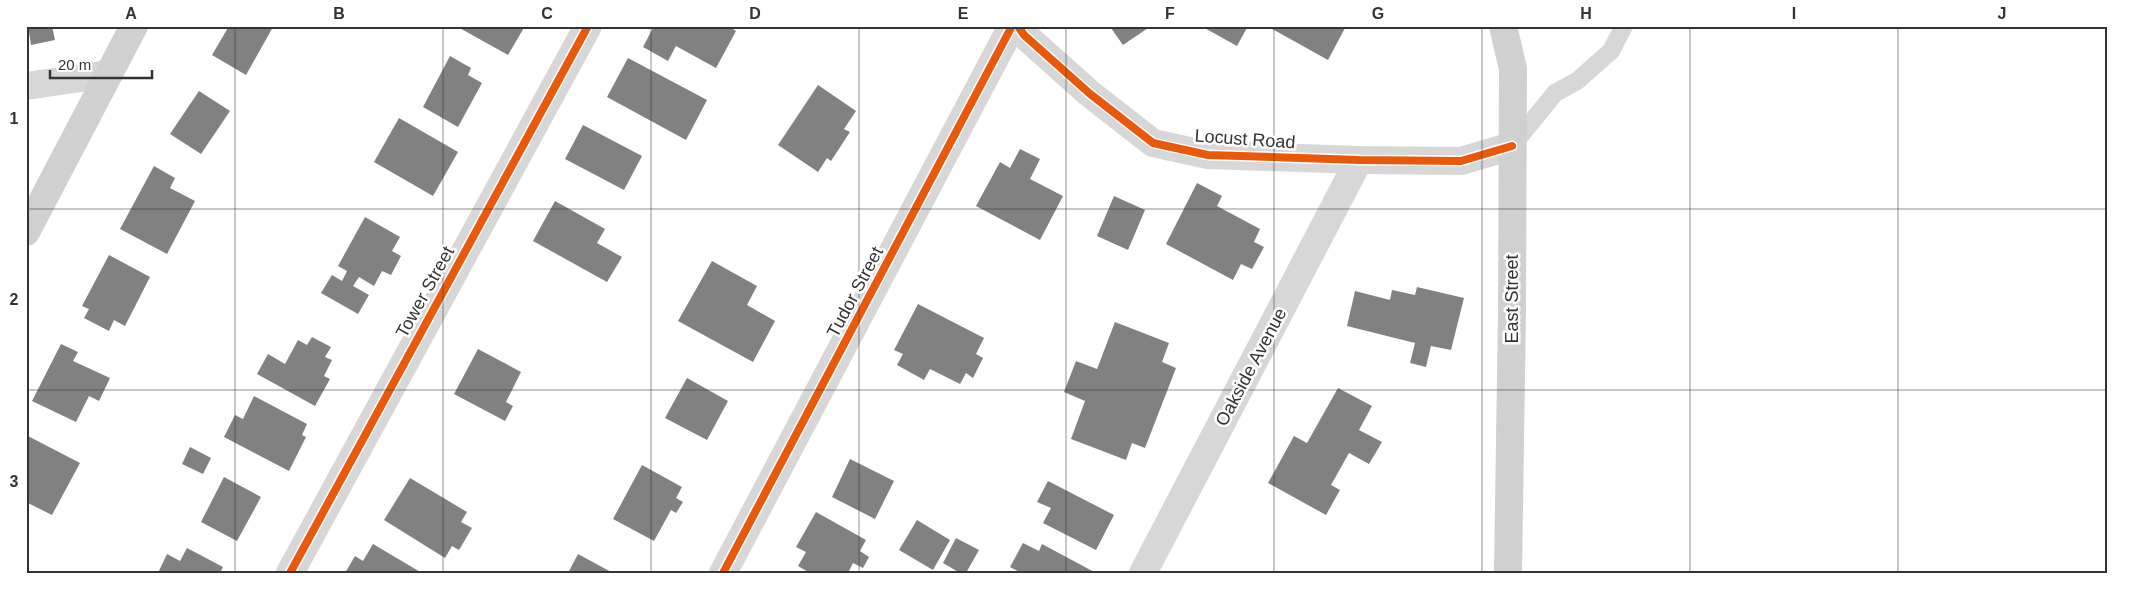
<svg xmlns="http://www.w3.org/2000/svg" width="2133" height="599" viewBox="0 0 2133 599" font-family="Helvetica,sans-serif">
<rect width="100%" height="100%" fill="#fff"/>
<g fill="#818181">
<polygon points="28,26 52,26 55,40 31,45"/>
<polygon points="229,26 273,27 246,75 212,55"/>
<polygon points="456,26 525,26 508,55"/>
<polygon points="654,26 728,26 736,31 716,68 676,46 668,61 643,47"/>
<polygon points="1114,26 1151,26 1123,45 1111,28"/>
<polygon points="1201,26 1248,26 1237,46"/>
<polygon points="1267,26 1342,26 1345,28 1328,60"/>
<polygon points="450,56 471,68 468,75 482,83 458,127 423,107"/>
<polygon points="628,58 707,100 686,140 607,97"/>
<polygon points="818,85 856,111 844,129 850,132 831,161 827,158 818,172 778,145"/>
<polygon points="199,91 230,111 201,154 170,134"/>
<polygon points="399,118 458,152 433,196 374,162"/>
<polygon points="583,125 642,156 624,190 565,159"/>
<polygon points="1020,149 1040,159 1030,179 1063,196 1040,240 976,206 1000,162 1010,168"/>
<polygon points="154,166 175,178 170,188 195,201 167,254 120,229"/>
<polygon points="1197,183 1222,196 1217,206 1260,229 1254,242 1264,247 1252,269 1241,264 1233,280 1166,244"/>
<polygon points="1114,196 1145,210 1128,250 1097,236"/>
<polygon points="555,201 605,229 597,243 622,257 607,282 533,241"/>
<polygon points="365,217 400,237 392,251 401,256 391,275 382,271 374,286 359,277 353,286 369,295 358,314 321,293 332,275 342,281 347,271 338,266"/>
<polygon points="109,255 150,277 125,326 114,320 109,331 84,318 89,309 82,306"/>
<polygon points="712,261 757,286 747,305 775,321 753,362 678,321"/>
<polygon points="1417,287 1464,298 1451,350 1431,346 1426,367 1410,363 1415,343 1347,326 1355,291 1390,300 1392,290 1415,295"/>
<polygon points="918,304 984,338 976,354 983,358 973,378 966,373 960,384 930,369 924,380 897,365 903,354 894,350"/>
<polygon points="1115,322 1169,343 1162,362 1176,368 1145,448 1132,443 1126,460 1071,439 1085,401 1064,392 1076,361 1097,369"/>
<polygon points="312,337 331,347 325,357 332,360 324,376 330,379 315,406 257,374 268,354 285,364 298,340 307,345"/>
<polygon points="61,344 78,352 73,361 110,378 99,401 89,396 76,422 32,401"/>
<polygon points="478,349 521,372 506,402 513,406 505,421 454,394"/>
<polygon points="687,378 728,401 707,440 665,418"/>
<polygon points="1338,388 1372,406 1359,430 1382,442 1369,464 1349,453 1331,485 1340,490 1326,515 1268,483 1294,436 1307,443"/>
<polygon points="254,396 307,424 302,435 306,437 289,471 224,437 235,415 243,419"/>
<polygon points="26,435 80,463 52,515 26,502"/>
<polygon points="190,447 211,458 203,474 182,464"/>
<polygon points="850,459 894,481 875,519 832,497"/>
<polygon points="642,465 682,487 676,498 683,502 676,513 671,510 654,541 613,519"/>
<polygon points="224,477 261,497 237,541 201,522"/>
<polygon points="410,478 467,512 461,522 472,528 459,550 452,546 445,558 384,520"/>
<polygon points="1048,481 1114,515 1096,550 1043,523 1051,508 1037,502"/>
<polygon points="816,512 866,540 860,551 869,557 863,568 853,563 848,573 810,573 798,566 806,552 796,547"/>
<polygon points="917,520 950,540 933,570 899,550"/>
<polygon points="956,538 979,550 966,573 960,573 943,563"/>
<polygon points="1023,543 1039,551 1042,544 1096,573 1021,573 1010,567"/>
<polygon points="373,544 422,573 345,573 355,556 363,561"/>
<polygon points="187,548 223,567 220,573 158,573 167,554 180,561"/>
<polygon points="578,554 613,573 568,573"/>
</g>
<g fill="none" stroke-linecap="round" stroke-linejoin="round">
<polyline stroke="#d7d7d7" stroke-width="18" points="1512,146 1555,93 1577,81 1611,51 1624,26"/>
<g stroke="#d7d7d7" stroke-width="28">
<polyline points="1018,26 1024,35 1089,93 1153,143 1208,155 1359,160 1461,161 1512,146"/>
<polyline points="26,86 109,74"/>
<polyline points="290,573 588,26"/>
<polyline points="723,573 1012,26"/>
<polyline points="1143,573 1359,160"/>
</g>
<g stroke="#d0d0d0" stroke-width="28">
<polyline points="1503,26 1513,69 1512,310 1508,573"/>
<polyline points="26,232 134,26"/>
</g>
<defs>
<g id="cycleway">
<polyline points="1018,26 1024,35 1089,93 1153,143 1208,155 1359,160 1461,161 1512,146"/>
<polyline points="290,573 588,26"/>
<polyline points="723,573 1012,26"/>
</g>
</defs>
<use href="#cycleway" stroke="#fff" stroke-width="11"/>
<use href="#cycleway" stroke="#e8590c" stroke-width="8"/>
</g>
<path fill="none" stroke="#333" stroke-width="1" stroke-opacity="0.55" d="M235,26V573M443,26V573M651,26V573M859,26V573M1066,26V573M1274,26V573M1482,26V573M1690,26V573M1898,26V573M26,209H2107M26,390H2107"/>
<g text-anchor="middle" stroke-width="5" stroke-linejoin="round" paint-order="stroke">
<g font-size="18" fill="#333" stroke="#fff">
<text transform="translate(1245 139) rotate(4)" y="6">Locust Road</text>
<text transform="translate(425 292) rotate(-61)" y="6">Tower Street</text>
<text transform="translate(855 292) rotate(-62)" y="6">Tudor Street</text>
<text transform="translate(1512 299) rotate(-90)" y="6">East Street</text>
<text transform="translate(1251 367) rotate(-62)" y="6">Oakside Avenue</text>
</g>
</g>
<rect width="2133" height="599" fill="none" stroke="#ffffff" stroke-width="55"/>
<path d="M50 70v8h102v-8" fill="none" stroke="#333333" stroke-width="2.5"/>
<text x="58" y="70" font-size="15" fill="#333333" stroke="#ffffff" stroke-width="4" paint-order="stroke">20 m</text>
<rect x="28" y="28" width="2078" height="544" fill="none" stroke="#333" stroke-width="2"/>
<g font-size="16" text-anchor="middle" font-weight="bold" fill="#333">
<text x="131" y="19">A</text>
<text x="339" y="19">B</text>
<text x="547" y="19">C</text>
<text x="755" y="19">D</text>
<text x="963" y="19">E</text>
<text x="1170" y="19">F</text>
<text x="1378" y="19">G</text>
<text x="1586" y="19">H</text>
<text x="1794" y="19">I</text>
<text x="2002" y="19">J</text>
<text x="14" y="124">1</text>
<text x="14" y="305">2</text>
<text x="14" y="487">3</text>
</g>
</svg>
